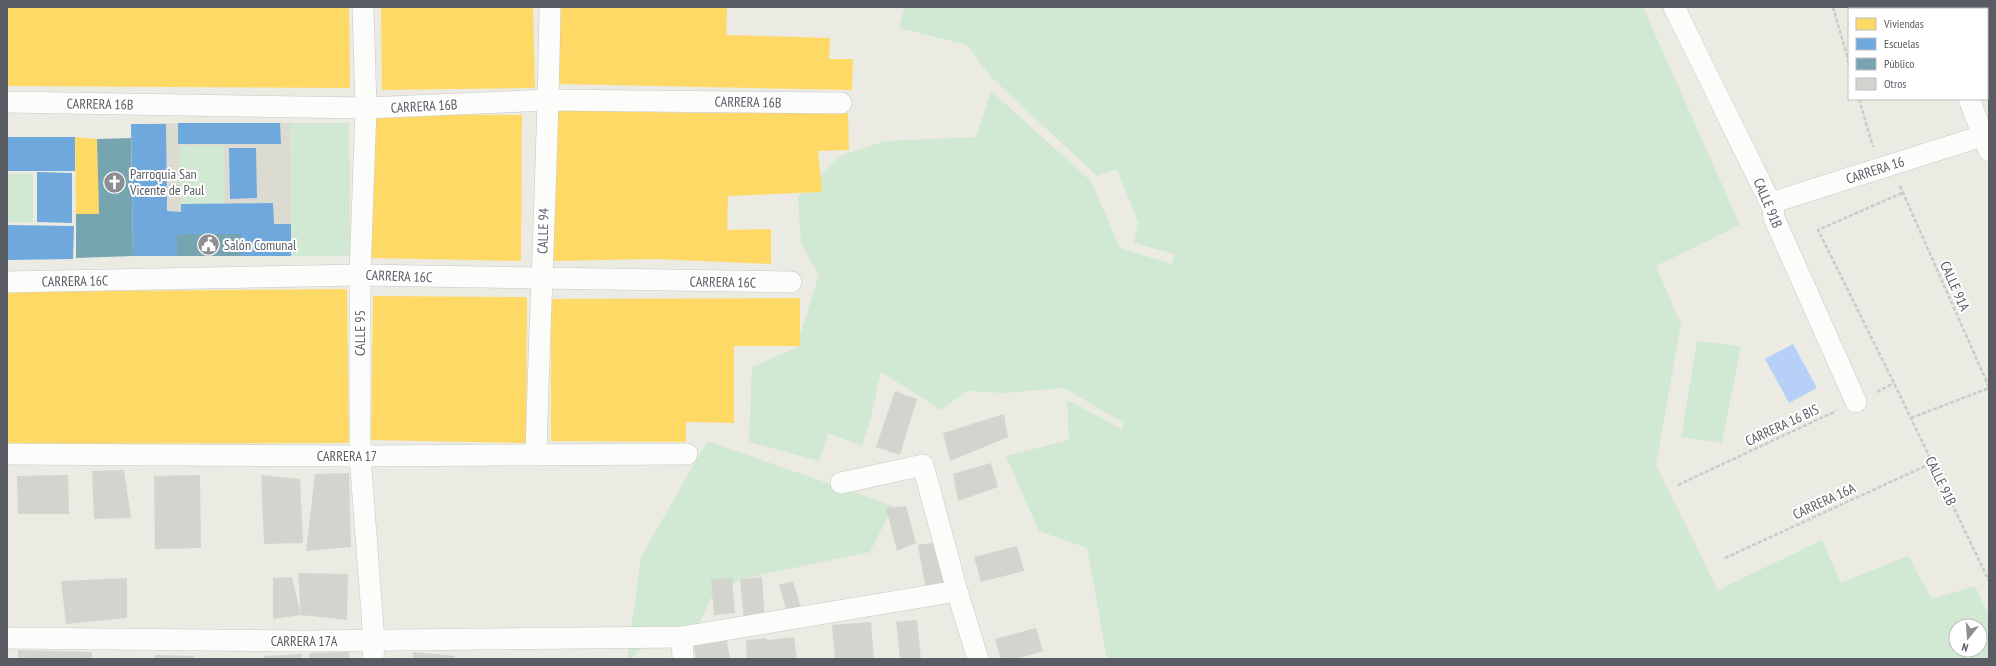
<svg xmlns="http://www.w3.org/2000/svg" width="1996" height="666" viewBox="0 0 1996 666" font-family="'PT Sans Narrow',sans-serif">
<rect width="100%" height="100%" fill="#ebebe4"/>
<polygon fill="#dcdbd2" points="178,123 349,123 350,256 133,256 131,124"/>
<g fill="#d1e9d2" fill-rule="evenodd">
<path d="M905,7H1643L1740,225L1656,266L1681,324L1656,465L1718,590L1822,540L1841,583L1908,556L1932,599L1975,586L1989,616V659H1107L1087,548L1039,531L1006,456L1069,440L1067,400L1122,429L1124,423L1064,388L1005,393L967,391L941,410L881,372L871,417L862,446L828,433L819,461L749,442L752,367L800,346V335L819,275L801,244L798,197L842,155L885,141L976,137L991,91L1091,181L1120,248L1172,264L1174,254L1134,243L1138,222L1117,169L1097,176L990,76L967,45L899,28ZM1956,626H1980V650H1956Z"/>
<polygon points="290,123 349,123 350,256 291,256"/>
<polygon points="224,145 225,203 181,204 180,146"/>
<rect x="7" y="174" width="26" height="48"/>
<polygon points="1697,341 1741,346 1722,443 1681,437"/>
<polygon points="707,441 893,506 870,552 741,579 710,599 698,627 660,632 631,659 627,659 641,557"/>
</g>
<polygon fill="#b7d0f7" points="1793,344 1817,388 1789,403 1765,359"/>
<g fill="#ffd966">
<polygon points="7,7 349,7 350,88 7,86"/>
<polygon points="381,7 533,7 535,88 382,90"/>
<polygon points="560,7 727,7 726,35 830,38 829,59 853,59 852,90 558,84"/>
<polygon points="554,110 696,113 848,113 849,150 818,151 822,192 728,196 727,230 771,229 771,264 655,259 551,261"/>
<polygon points="373,114 522,115 521,261 371,258"/>
<polygon points="75,137 97,139 99,214 76,214"/>
<polygon points="347,289 349,443 7,444 7,292"/>
<polygon points="373,296 527,297 526,443 371,440"/>
<polygon points="800,298 800,346 734,346 734,423 686,422 686,442 551,441 551,299"/>
</g>
<g fill="#6fa8dc">
<polygon points="178,123 280,123 281,144 178,144"/>
<polygon points="131,124 166,124 167,211 181,212 181,204 273,203 274,224 291,224 291,256 241,256 241,234 177,234 177,256 133,256"/>
<rect x="7" y="137" width="68" height="34"/>
<polygon points="229,148 256,148 257,198 230,199"/>
<polygon points="37,172 72,173 72,223 37,222"/>
<polygon points="7,225 74,226 73,259 7,260"/>
</g>
<g fill="#76a5af">
<polygon points="131,138 133,256 76,258 76,214 99,214 97,139"/>
<rect x="177" y="234" width="64" height="22"/>
</g>
<g fill="#d4d4cf">
<polygon points="895,391 917,399 900,455 876,447"/>
<polygon points="1004,414 1008,437 950,461 943,433"/>
<polygon points="991,463 998,487 958,501 953,474"/>
<polygon points="124,470 131,518 94,519 92,471"/>
<polygon points="349,473 351,547 306,551 315,474"/>
<polygon points="68,475 69,514 18,514 17,476"/>
<polygon points="200,475 201,548 155,549 154,476"/>
<polygon points="261,475 300,479 303,543 264,544"/>
<polygon points="906,506 916,543 897,551 886,508"/>
<polygon points="937,542 945,587 926,590 918,545"/>
<polygon points="1017,546 1024,571 981,582 974,557"/>
<polygon points="298,573 348,574 347,620 301,615 273,619 273,578 292,577 301,615"/>
<polygon points="762,577 765,620 744,622 740,579"/>
<polygon points="127,578 127,618 66,624 61,581"/>
<polygon points="732,578 735,613 714,615 711,579"/>
<polygon points="793,581 801,608 787,612 779,585"/>
<polygon points="917,620 921,659 900,659 896,622"/>
<polygon points="871,622 874,659 835,659 832,625"/>
<polygon points="1036,628 1043,651 1016,659 1001,659 995,639"/>
<polygon points="726,635 730,659 696,659 693,640"/>
<polygon points="794,637 797,659 747,659 746,640 766,638 768,640"/>
<polygon points="18,650 92,652 92,659 18,659"/>
<polygon points="349,652 349,659 309,659 309,653"/>
<polygon points="413,652 455,656 454,659 413,659"/>
<polygon points="302,654 301,659 263,659 264,656"/>
<polygon points="155,655 194,656 193,659 155,659"/>
</g>
<g fill="none" stroke-linecap="round" stroke-linejoin="round">
<defs>
<g id="street">
<polyline points="363,7 366,108 360,275 360,456 374,641 373,659"/>
<polyline points="1674,7 1773,208 1774,218 1856,402"/>
<polyline points="1942,7 1942,9"/>
<polyline points="1969,99 1989,151"/>
<polyline points="7,102 366,108 549,100 841,103"/>
<polyline points="1773,208 1777,201 1982,136"/>
<polyline points="7,282 360,275 791,282"/>
<polyline points="7,454 360,456 687,454"/>
<path d="M536,454C540,305 548,156 550,7"/>
<polyline points="841,483 923,465 957,591 978,659"/>
<polyline points="682,637 683,659"/>
<polyline points="7,638 304,641 682,637 957,591"/>
</g>
</defs>
<use href="#street" stroke="#c7c9c7" stroke-width="22"/>
<g stroke="#c7ccca" stroke-width="2.5" stroke-dasharray="4 2" stroke-linecap="butt">
<polyline points="1833,7 1849,63"/>
<polyline points="1859,99 1873,147"/>
<polyline points="1900,186 1989,387"/>
<polyline points="1902,193 1818,230 1894,383 1989,581"/>
<polyline points="1877,392 1894,383"/>
<polyline points="1911,418 1989,388"/>
<polyline points="1678,485 1836,411"/>
<polyline points="1725,558 1932,463"/>
</g>
<use href="#street" stroke="#fcfcfb" stroke-width="21"/>
</g>
<defs>
<symbol id="church-disc" viewBox="-11 -11 22 22"><circle r="9.5" fill="#8d8e91" stroke="#fff"/><path d="M-1.2-6h2.4v3.5h3.3v2.4h-3.3V6h-2.4V-.1h-3.3v-2.4h3.3Z" fill="#fff"/></symbol>
<symbol id="civic-disc" viewBox="-11 -11 22 22"><circle r="9.5" fill="#8d8e91" stroke="#fff"/><path d="M-.6-6.5H3V-4.5H.6V-3L4-1V1h2V6H-6V1h2V-1L-.6-3ZM-1.2 2.5V6h2.4V2.5Z" fill="#fff"/></symbol>
</defs>
<g fill-rule="evenodd">
<use href="#church-disc" x="102" y="170" width="25" height="25"/>
<use href="#civic-disc" x="196" y="232" width="25" height="25"/>
</g>
<g text-anchor="middle" stroke-width="4" stroke-linejoin="round" paint-order="stroke">
<g font-size="14" fill="#5a5c64" stroke="#fff">
<text transform="translate(748 102) rotate(1)" y="5">CARRERA 16B</text>
<text transform="translate(100 104) rotate(1)" y="5">CARRERA 16B</text>
<text transform="translate(424 106) rotate(-3)" y="5">CARRERA 16B</text>
<text transform="translate(1875 170) rotate(-18)" y="5">CARRERA 16</text>
<text transform="translate(1768 203) rotate(67)" y="5">CALLE 91B</text>
<text transform="translate(543 231) rotate(-88)" y="5">CALLE 94</text>
<text transform="translate(399 276) rotate(2)" y="5">CARRERA 16C</text>
<text transform="translate(75 281) rotate(-1)" y="5">CARRERA 16C</text>
<text transform="translate(723 282) rotate(1)" y="5">CARRERA 16C</text>
<text transform="translate(1955 286) rotate(66)" y="5">CALLE 91A</text>
<text transform="translate(360 333) rotate(-90)" y="5">CALLE 95</text>
<text transform="translate(1782 425) rotate(-25)" y="5">CARRERA 16 BIS</text>
<text x="347" y="461">CARRERA 17</text>
<text transform="translate(1941 481) rotate(64)" y="5">CALLE 91B</text>
<text transform="translate(1824 501) rotate(-25)" y="5">CARRERA 16A</text>
<text x="304" y="646">CARRERA 17A</text>
</g>
<g font-size="14" fill="#5a5c64" stroke="#fff" text-anchor="start">
<text x="130" y="179">Parroquia San<tspan x="130" dy="16">Vicente de Paul</tspan></text>
<text x="224" y="250">Salón Comunal</text>
</g>
</g>
<rect width="1996" height="666" fill="none" stroke="#5a5c64" stroke-width="16"/>
<rect x="1848" y="8" width="140" height="92" fill="#ffffff" stroke="#bdbec1"/>
<rect x="1856" y="18" width="20" height="12" fill="#ffd966" stroke="#bdbec1"/>
<text x="1884" y="28" font-size="12" fill="#5a5c64">Viviendas</text>
<rect x="1856" y="38" width="20" height="12" fill="#6fa8dc" stroke="#bdbec1"/>
<text x="1884" y="48" font-size="12" fill="#5a5c64">Escuelas</text>
<rect x="1856" y="58" width="20" height="12" fill="#76a5af" stroke="#bdbec1"/>
<text x="1884" y="68" font-size="12" fill="#5a5c64">Público</text>
<rect x="1856" y="78" width="20" height="12" fill="#d4d4cf" stroke="#bdbec1"/>
<text x="1884" y="88" font-size="12" fill="#5a5c64">Otros</text>
<g transform="translate(1968 638) rotate(197)"><circle r="19" fill="#ffffff" stroke="#bdbec1"/>
<path d="M0-3L7 15L0 10L-7 15Z" fill="#8d8e91"/>
<text y="-6" font-size="11" font-weight="bold" text-anchor="middle" fill="#5a5c64">N</text>
</g>
</svg>
